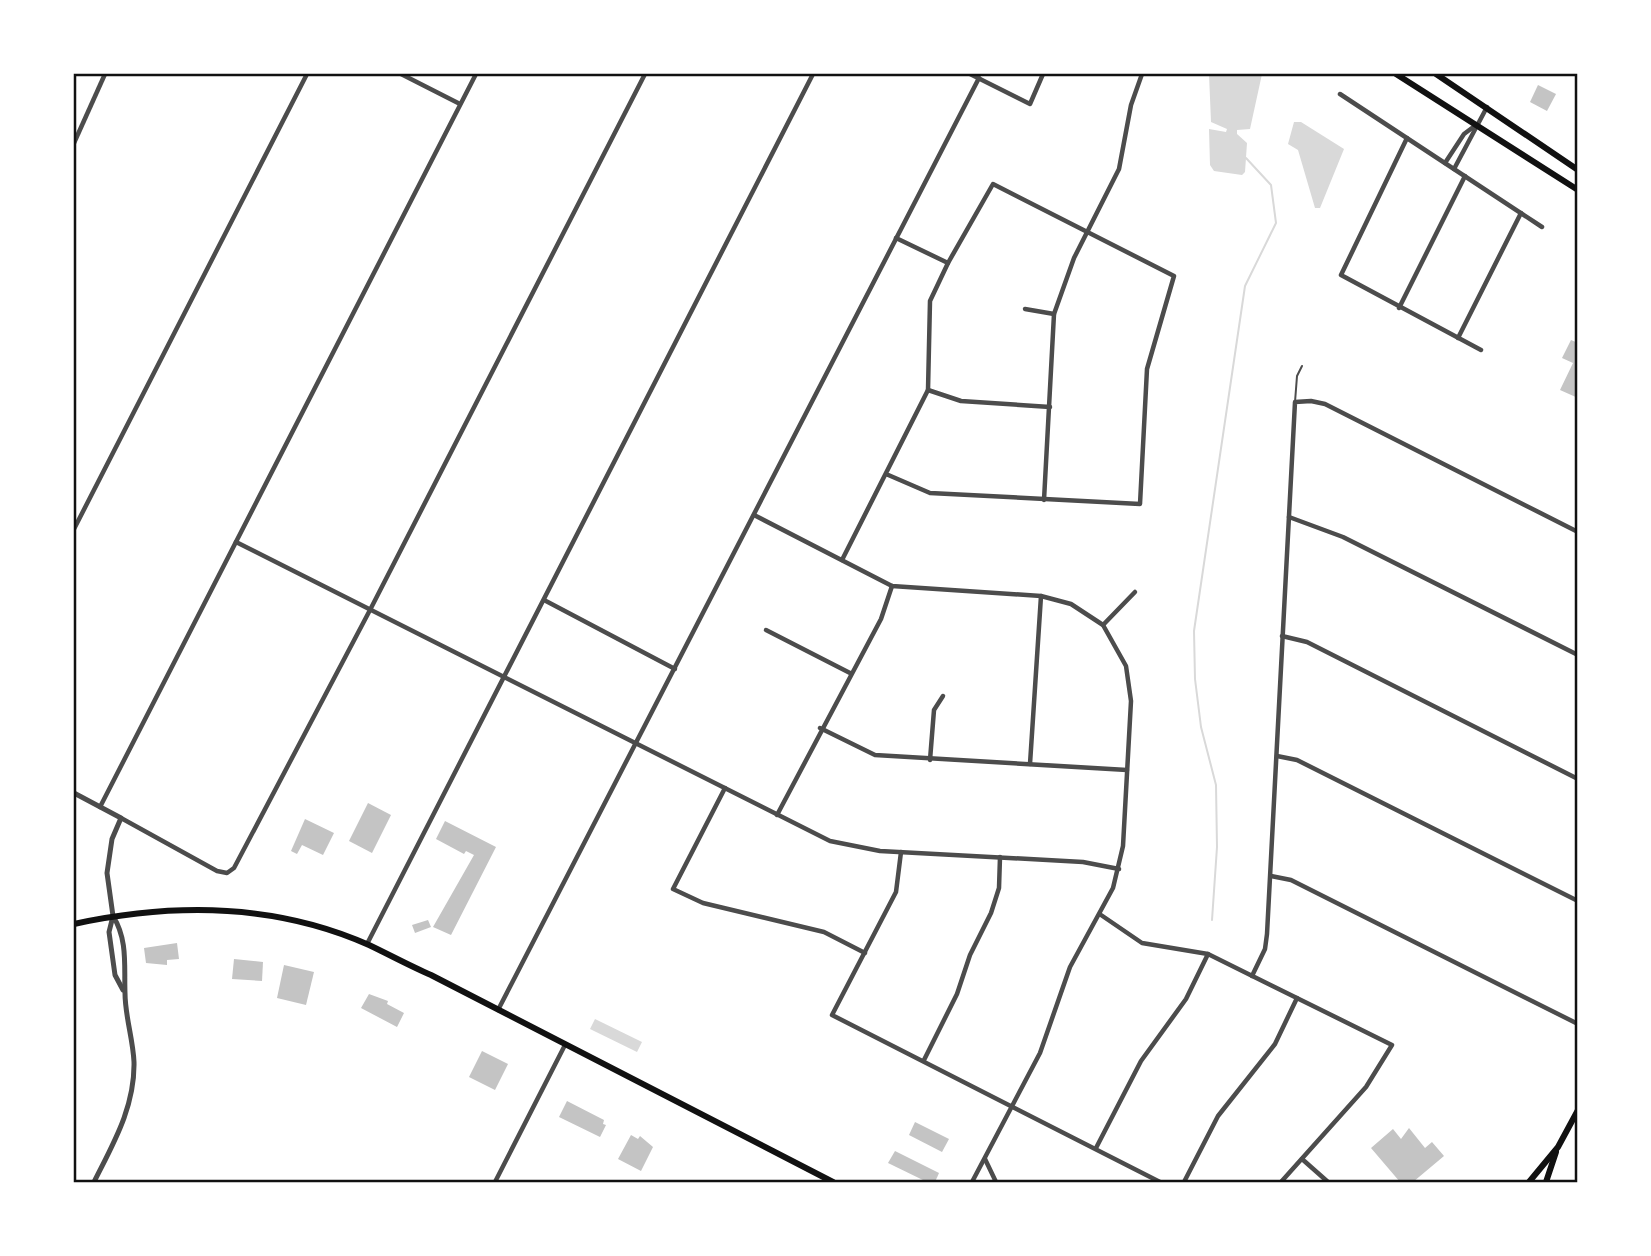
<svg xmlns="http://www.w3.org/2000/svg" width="1651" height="1256" viewBox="0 0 1651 1256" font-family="'Public Sans',sans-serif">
<rect width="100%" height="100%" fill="#fff"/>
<g fill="#d9d9d9">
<polygon points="1209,74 1262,74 1250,129 1237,130 1237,134 1247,143 1245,172 1242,175 1214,171 1210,165 1209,129 1226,132 1227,129 1211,122"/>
<polygon points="1294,122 1301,122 1344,149 1320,208 1315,208 1298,150 1288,144"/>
<polygon points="595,1019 642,1042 637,1052 590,1029"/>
</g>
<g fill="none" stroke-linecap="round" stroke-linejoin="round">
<polyline stroke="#d9d9d9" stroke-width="2" points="1212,920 1217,847 1216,785 1201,727 1195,679 1194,631 1245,286 1276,223 1271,185 1246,158"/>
</g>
<g fill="#c4c4c4">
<polygon points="1538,85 1556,94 1547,111 1530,102"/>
<polygon points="1571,340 1578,343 1578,398 1560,390 1573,363 1562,358"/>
<polygon points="368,803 391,815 372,853 349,841"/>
<polygon points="305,819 334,833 323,855 302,845 297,854 291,851"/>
<polygon points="445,821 496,847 451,935 433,927 474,855 466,851 464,854 436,839"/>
<polygon points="428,920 431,927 415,933 412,925"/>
<polygon points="177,943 179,959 167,960 167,965 146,963 144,948"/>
<polygon points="234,959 263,962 262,981 232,979"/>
<polygon points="284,965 314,972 306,1005 277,998"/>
<polygon points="369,994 388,1001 387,1004 404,1013 397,1027 361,1008"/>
<polygon points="482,1051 508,1064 495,1090 469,1077"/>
<polygon points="567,1101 604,1120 603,1124 606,1125 600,1137 559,1117"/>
<polygon points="915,1122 949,1139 942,1152 909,1135"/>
<polygon points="1409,1128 1425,1148 1432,1142 1444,1156 1413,1182 1400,1182 1371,1148 1393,1129 1401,1139"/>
<polygon points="631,1135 638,1139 640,1136 653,1147 641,1171 618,1159"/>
<polygon points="895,1151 939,1173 935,1182 927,1182 888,1163"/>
</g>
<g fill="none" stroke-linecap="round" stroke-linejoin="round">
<polyline stroke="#4c4c4c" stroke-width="2" points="1295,402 1297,376 1302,366"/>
<g stroke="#4c4c4c" stroke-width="4.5">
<polyline points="401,74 460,104"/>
<polyline points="970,74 1030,104 1043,74"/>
<polyline points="1340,94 1542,227"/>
<polyline points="1407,138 1341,275 1481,350"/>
<polyline points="74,143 105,74"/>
<polyline points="1445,163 1464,134 1476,125"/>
<polyline points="1454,169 1487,107"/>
<polyline points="896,238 948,263"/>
<polyline points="1399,308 1465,176"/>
<polyline points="1025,309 1054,314"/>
<polyline points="1458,338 1521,213"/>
<polyline points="928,390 961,401 1050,407"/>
<polyline points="1044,500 1054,314 1074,258 1119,169 1131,105 1142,74"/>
<polyline points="754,515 892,586 1041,596 1071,604 1103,625 1126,666 1131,701 1123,846 1113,888 1070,967 1040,1053 972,1182"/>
<polyline points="1289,517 1343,537 1578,655"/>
<polyline points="74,529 307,74"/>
<polyline points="236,542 830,841 880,851 1083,862 1119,869"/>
<polyline points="842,560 928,390 930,301 948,263 993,184 1174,276 1147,369 1140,504 930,493 886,474"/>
<polyline points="544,600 675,669"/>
<polyline points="1103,625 1135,592"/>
<polyline points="766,630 850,673"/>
<polyline points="1282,636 1307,642 1578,779"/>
<polyline points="820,728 875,755 1127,770"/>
<polyline points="1277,756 1297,760 1578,901"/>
<polyline points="930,760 934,710 943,696"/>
<polyline points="1030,764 1041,596"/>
<polyline points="725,788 673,889 703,903 824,932 865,953"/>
<polyline points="100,807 476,74"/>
<polyline points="777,815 881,619 892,586"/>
<polyline points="121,818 217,871 227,873 234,868 370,610 645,74"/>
<polyline points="901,852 896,892 832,1015 1160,1182"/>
<polyline points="1271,876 1291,880 1578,1024"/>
<polyline points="1101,915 1142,943 1208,954 1392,1045 1366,1087 1281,1182"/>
<polyline points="367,944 813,74"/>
<polyline points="1252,976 1265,949 1267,934 1295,402 1311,401 1325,404 1578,532"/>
<polyline points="498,1010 979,78"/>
<polyline points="924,1060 957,994 970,955 991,913 999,888 1000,857"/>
<polyline points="1096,1148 1141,1061 1186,999 1208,954"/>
<polyline points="985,1159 996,1182"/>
<polyline points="1302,1159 1328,1182"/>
<polyline points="495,1182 565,1045"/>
<polyline points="1184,1182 1218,1116 1275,1044 1297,998"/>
</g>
<g stroke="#4c4c4c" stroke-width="5">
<polyline points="74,793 121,818 112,839 107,873 113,916 109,932 115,975 123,990"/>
<path d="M94,1182C113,1144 135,1107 134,1062C133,1039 125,1016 125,993C124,966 128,940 113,916"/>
</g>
<g stroke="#111" stroke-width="6">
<polyline points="1396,74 1578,190"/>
<polyline points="1436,74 1578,170"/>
<path d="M74,924C172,903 275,903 369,945C390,955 410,966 431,975L833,1182"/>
<polyline points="1529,1182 1558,1147 1578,1110"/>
<polyline points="1546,1182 1556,1152"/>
</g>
</g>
<rect width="1651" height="1256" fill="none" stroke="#ffffff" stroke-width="150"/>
<rect x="75" y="75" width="1501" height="1106" fill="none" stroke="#111" stroke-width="2.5"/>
</svg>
